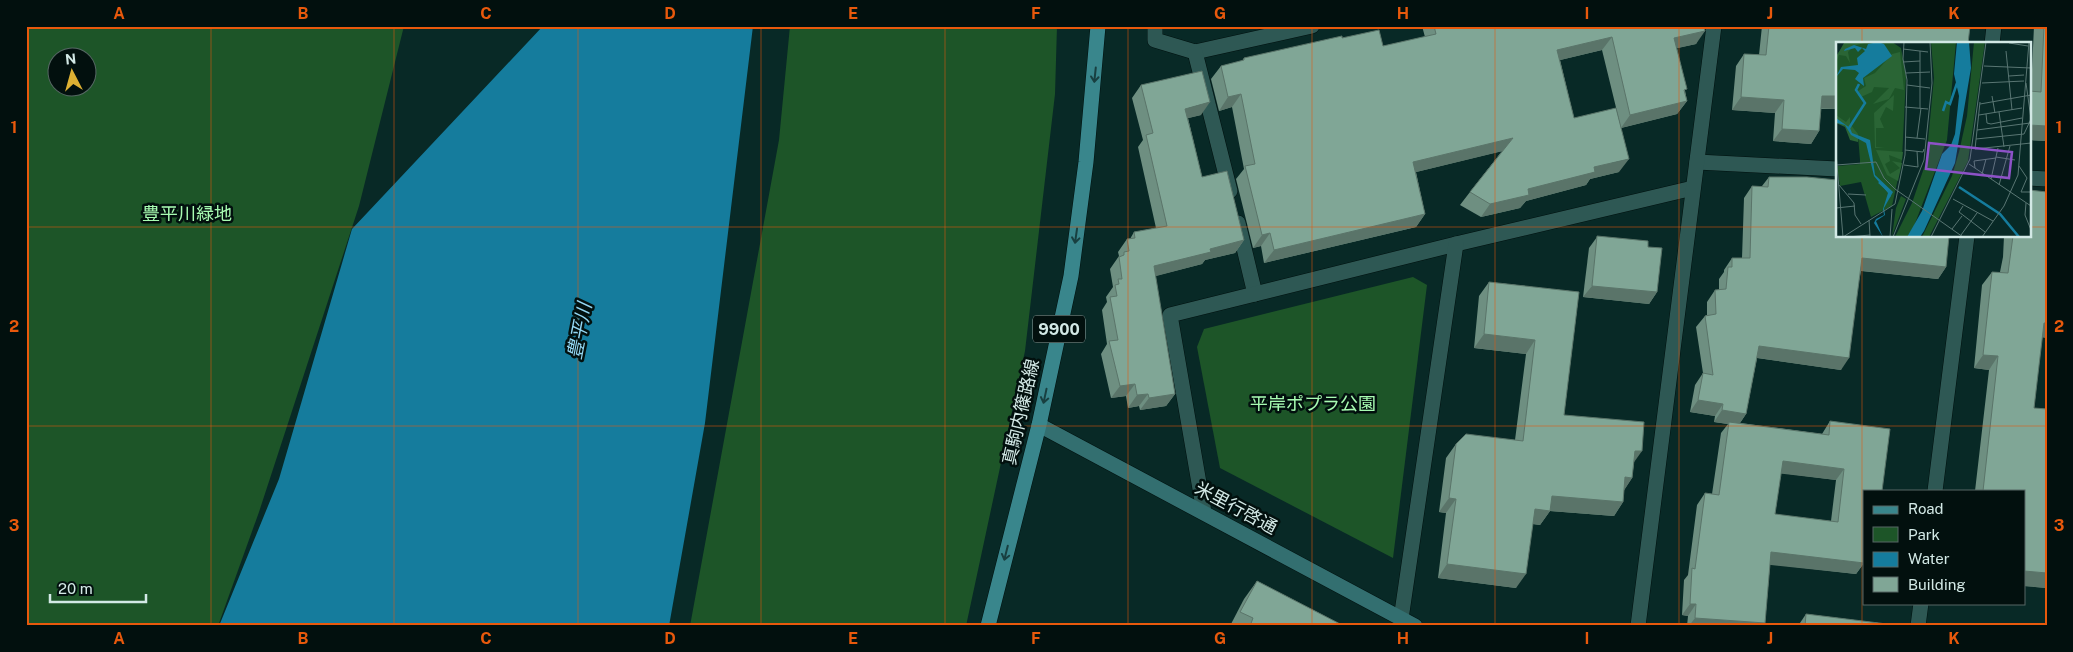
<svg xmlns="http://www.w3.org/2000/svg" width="2073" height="652" viewBox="0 0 2073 652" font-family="'Public Sans','Noto Sans JP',sans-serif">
<rect width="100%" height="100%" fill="#082926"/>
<g fill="#1d5528" fill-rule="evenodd">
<path d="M26,26H404L359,206L259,512L218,626H26ZM58,58H88V88H58Z"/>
<polygon points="790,26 1057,26 1055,94 1025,351 966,626 690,626 779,140"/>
<polygon points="1413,277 1427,285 1393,558 1220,468 1197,347 1204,329"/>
</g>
<polygon fill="#157c9d" points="543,26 753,26 705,423 669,626 219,626 279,479 352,229"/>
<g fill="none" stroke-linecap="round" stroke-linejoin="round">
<defs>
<g id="street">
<polyline points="1155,26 1155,40 1195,52 1312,26"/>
<polyline points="1992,44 1994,26"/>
<polyline points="1195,52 1230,191"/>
<polyline points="1697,162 1837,169"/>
<polyline points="2029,178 2047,179"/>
<polyline points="1238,223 1255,294"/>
<polyline points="1935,491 1967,236"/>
<polyline points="1204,512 1170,315 1456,244 1693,188"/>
<polyline points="1401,619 1456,244"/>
<polyline points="1638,626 1714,26"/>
<polyline points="1918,626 1921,603"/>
</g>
<polyline id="secondary" points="1039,425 1415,626"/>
<polyline id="primary" points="988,626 1039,425 1071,276 1086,162 1098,26"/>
</defs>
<use href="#street" stroke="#00110f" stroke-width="16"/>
<use href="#secondary" stroke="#00110f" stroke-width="16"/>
<use href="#primary" stroke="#00110f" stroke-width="16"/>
<use href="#street" stroke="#2e5854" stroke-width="15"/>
<use href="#secondary" stroke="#336f70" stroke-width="15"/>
<use href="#primary" stroke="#39868c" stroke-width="15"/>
</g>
<g fill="#6e8f81" fill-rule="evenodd">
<polygon points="1422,26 1704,26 1696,44 1677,48 1687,101 1677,114 1621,128 1602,50 1560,60 1574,118 1619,172 1590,179 1586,185 1526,201 1520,208 1481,217 1460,205 1470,192 1502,151 1416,172 1425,214 1416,227 1264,263 1261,246 1253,248 1236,179 1244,169 1232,107 1219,111 1211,79 1221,66 1242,61 1244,58 1342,38 1383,46 1425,37"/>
<polygon points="1762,26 1970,26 1837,109 1821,109 1819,131 1811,144 1773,141 1775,113 1732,110 1736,66 1744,54 1759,55"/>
<polygon points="2034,26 2047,26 2047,141 2029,140 2029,91 2031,91"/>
<polygon points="1141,85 1201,115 1188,118 1202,177 1244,240 1235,253 1205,260 1202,264 1155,276 1175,394 1166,406 1140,410 1139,406 1128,408 1126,396 1111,398 1101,354 1107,344 1102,310 1107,302 1106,297 1113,287 1110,269 1119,256 1118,252 1127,239 1130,239 1134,232 1156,228 1138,147 1143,140 1132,98"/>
<path d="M1769,177L1946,267L1938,279L1861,271L1841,370L1757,358L1746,414L1740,423L1822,434L1830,421L1864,491V563L1856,574L1770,564L1765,623L1763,626H1687L1688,616L1682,615L1684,580L1688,575L1697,505L1705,493L1712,494L1721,433L1728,424L1714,422L1715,416L1690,412L1695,385L1703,373L1696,327L1705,316L1707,315V302L1715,290H1719V279L1724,272V270L1732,258H1742L1744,198L1752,186H1762ZM1781,473L1836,480L1831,521L1775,514Z"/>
<polygon points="2047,192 2047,338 2042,337 2034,408 2047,409 2047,588 2024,586 2024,491 1975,491 1989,370 1974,368 1982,285 1992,272 2000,272 2003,257 2004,236 2029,236"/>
<polygon points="1597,237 1648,247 1657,292 1649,304 1583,297 1589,248"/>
<polygon points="1489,282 1579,292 1564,415 1634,463 1632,478 1624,490 1623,502 1614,516 1550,511 1540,525 1533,524 1516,588 1438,578 1446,513 1439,512 1446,458 1456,444 1515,440 1526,354 1474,348 1479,296"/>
<polygon points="1257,581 1344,626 1230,626 1244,599"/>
<polygon points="1806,614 1903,626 1798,626"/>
</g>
<g fill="#5a7469">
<polygon points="1705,31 1696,44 1665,51 1674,38"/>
<polygon points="1612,37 1602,50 1548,63 1557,50"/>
<polygon points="1241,94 1232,107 1219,111 1228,97"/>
<polygon points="1822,96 1837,96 1837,109 1813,108"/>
<polygon points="1741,97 1784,100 1775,113 1732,110"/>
<polygon points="1687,101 1677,114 1621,128 1630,115"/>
<polygon points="1210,102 1201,115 1177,121 1185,109"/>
<polygon points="2029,125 2047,126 2047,141 2029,140"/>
<polygon points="1782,129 1819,131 1811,144 1773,141"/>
<polygon points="1513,138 1503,151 1404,175 1413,162"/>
<polygon points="1629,159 1619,172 1590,179 1586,185 1526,201 1520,208 1481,217 1490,204 1528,189 1594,167"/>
<polygon points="1425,214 1416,227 1264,263 1274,250"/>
<polygon points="1270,233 1261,246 1253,248 1262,235"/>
<polygon points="1244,240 1235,253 1205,260 1202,264 1145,279 1154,266 1210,249"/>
<polygon points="1862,258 1946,267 1938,279 1854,270"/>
<polygon points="1592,286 1657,292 1649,304 1583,297"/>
<polygon points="2044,323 2047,323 2047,338 2035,336"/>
<polygon points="1484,334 1535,340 1526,354 1474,348"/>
<polygon points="1759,346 1849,358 1841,370 1751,357"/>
<polygon points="1983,355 1998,356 1989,370 1974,368"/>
<polygon points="1135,384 1126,396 1111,398 1120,386"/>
<polygon points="1148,394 1139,406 1128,408 1137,395"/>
<polygon points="1175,394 1166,406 1140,410 1149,398"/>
<polygon points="1698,400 1723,404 1715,416 1690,412"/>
<polygon points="1722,410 1746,414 1738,426 1729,422 1728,424 1714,422"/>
<polygon points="1635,451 1642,451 1632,465"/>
<polygon points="1783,461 1844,469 1836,480 1775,473"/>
<polygon points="1625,477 1632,478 1623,492"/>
<polygon points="1552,496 1623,502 1614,516 1550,511 1540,525 1525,523 1535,509"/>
<polygon points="1449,498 1456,499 1446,513 1439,512"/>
<polygon points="1771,552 1864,563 1856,574 1762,564"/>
<polygon points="1447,564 1526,574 1516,588 1438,578"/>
<polygon points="2024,571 2047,573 2047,588 2024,586"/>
<polygon points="1690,604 1696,604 1688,616 1682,615"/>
<polygon points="1695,618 1765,623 1763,626 1689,626"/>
</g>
<g fill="#80a696" stroke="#5a7469" fill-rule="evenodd">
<polygon points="1434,26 1704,26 1705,31 1674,38 1687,89 1684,90 1687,101 1630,115 1612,37 1557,50 1574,118 1616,108 1629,159 1594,167 1595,172 1528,189 1529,195 1490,204 1470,192 1513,138 1413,162 1425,214 1274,250 1270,233 1262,235 1245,166 1255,164 1241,94 1228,97 1221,66 1244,60 1244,58 1342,36 1342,38 1379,30 1383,46 1436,34"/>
<polygon points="1769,26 1970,26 1968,44 1837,44 1837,96 1822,96 1819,131 1782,129 1784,100 1741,97 1744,54 1766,55"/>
<polygon points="2044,26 2047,26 2047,126 2029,125 2029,91 2041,92"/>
<polygon points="1202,71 1210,102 1185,109 1193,140 1202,177 1227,171 1244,240 1210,249 1211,252 1154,266 1175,394 1149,398 1148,394 1137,395 1135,384 1120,386 1109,341 1118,340 1110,297 1117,296 1115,285 1119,284 1118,279 1122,279 1119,257 1124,255 1124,252 1129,251 1127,239 1135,238 1134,232 1167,226 1146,135 1153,133 1141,85"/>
<polygon points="1769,177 1807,177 1837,180 1837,236 1949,236 1946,267 1862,258 1849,358 1759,346 1746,414 1722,410 1723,404 1698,400 1703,373 1713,375 1705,316 1716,314 1715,290 1726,289 1728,267 1732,267 1732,258 1750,258 1752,186 1768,187"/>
<polygon points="2029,190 2047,192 2047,323 2044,323 2034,408 2047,409 2047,573 2024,571 2024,491 1983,491 1998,356 1983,355 1992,272 2008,273 2013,236 2029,236"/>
<polygon points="1597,236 1648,241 1648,247 1662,248 1657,292 1592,286"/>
<polygon points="1489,282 1579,292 1564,415 1644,422 1642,451 1635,451 1632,478 1625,477 1623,502 1552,496 1550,511 1535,509 1526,574 1447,564 1456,499 1449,498 1456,444 1466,434 1523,441 1535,340 1484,334"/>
<path d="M1830,421L1890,429L1882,491H1864V563L1771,552L1765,623L1695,618L1696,604H1690L1692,568L1695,569L1705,493L1719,495L1729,422L1829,435ZM1783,461L1844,469L1838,522L1775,514Z"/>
<polygon points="1257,581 1344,626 1250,626 1253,618 1240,612"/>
<polygon points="1806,614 1903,626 1805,626"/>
</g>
<defs><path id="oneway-shaft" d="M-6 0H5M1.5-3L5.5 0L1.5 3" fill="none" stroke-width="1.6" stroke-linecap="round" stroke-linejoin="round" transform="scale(1.25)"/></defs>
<g stroke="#183f40">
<use href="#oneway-shaft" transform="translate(1095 75) rotate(96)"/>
<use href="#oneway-shaft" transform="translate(1076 236) rotate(98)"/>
<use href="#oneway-shaft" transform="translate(1045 396) rotate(102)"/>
<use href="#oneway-shaft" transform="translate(1006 553) rotate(104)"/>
</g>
<path fill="none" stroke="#e8590c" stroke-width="1" stroke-opacity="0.55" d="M211,26V626M394,26V626M578,26V626M761,26V626M945,26V626M1128,26V626M1312,26V626M1495,26V626M1679,26V626M1862,26V44M26,227H1837M2029,227H2047M1862,236V626M26,426H2047"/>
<g text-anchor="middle" stroke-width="5" stroke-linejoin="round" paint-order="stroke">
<rect fill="#02100e" stroke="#94a8a5" stroke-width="1" x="1033" y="315.5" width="52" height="27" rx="4"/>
<g font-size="16" font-weight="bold" fill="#d3e9e6">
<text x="1059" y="335">9900</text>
</g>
<g font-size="18" fill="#a8fcb2" stroke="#02100e">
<text x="187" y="220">豊平川緑地</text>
<text x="1313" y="410">平岸ポプラ公園</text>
</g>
<g font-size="18" fill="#d3e9e6" stroke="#02100e">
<text transform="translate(1021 412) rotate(-77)" y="6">真駒内篠路線</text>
<text transform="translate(1236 508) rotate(28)" y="6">米里行啓通</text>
</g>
<g font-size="19" font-style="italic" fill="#94d7f3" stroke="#02100e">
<text transform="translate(579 331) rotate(-79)" y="7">豊平川</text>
</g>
</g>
<g transform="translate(1836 42)">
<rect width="195" height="195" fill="#082926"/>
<path d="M56,0L65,6L70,34L66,118L56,164L35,175L25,140L4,144L1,124L24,122V118L22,94L0,77V14L10,0ZM95,0H120L111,98L78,184L71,195H59L76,161L90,120L98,36ZM138,0H149L132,119L93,195H86L116,134L123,110L131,74ZM65,154L70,157L56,194L60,166Z" fill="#1d5528"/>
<path d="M32,0L17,4L12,10L14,21L10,14L3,13L0,21V15L8,1ZM64,10L68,48L59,46L53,57L37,62L53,46L38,45L36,50L25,55L22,49L30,44L28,36L39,31L56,12ZM58,53L57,69L50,65L44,77L48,86H40V105L49,106H39L38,71ZM0,73L10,80L14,75V82L22,92V100L14,98L9,85L0,81ZM40,108L67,110L66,118L53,113L54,119L49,122L54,132L64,126L56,119L66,121L62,139L51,133Z" fill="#2a6535"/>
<path d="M42,0L48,2L56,14L27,36L28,44L19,37L23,31L19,28L7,27L0,35L5,25L22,23L21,16L29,9L26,6L22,10L19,6L8,9L9,7L18,3L30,7L32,2ZM121,0H133L135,26L119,121L88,189L84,195H71L86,169L106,112L115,103L119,92L123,54L118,32ZM0,76L14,86L16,91L34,98L39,133L57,150L48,166L49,173L40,179L47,195L38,181L40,177L48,173L47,167L52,151L38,134L30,101L15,93L9,83L1,81Z" fill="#157c9d"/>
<path fill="none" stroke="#157c9d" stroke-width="2.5" d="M107,69L110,60L114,62L121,41M13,86L29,61L20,48L23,42M43,140L54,150L53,155M123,145L164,172L183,195"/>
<path fill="none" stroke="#597673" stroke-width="1" d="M173,1L192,4M67,7L92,10M170,9L176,68M67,20L84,19M148,24L195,26M70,31L94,30M173,34L188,33M146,41L188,39M71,43L94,46M156,54L159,71M144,60L139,107L195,101M144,62L195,53M69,65L92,67M84,66V9M163,70L168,105M150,72L151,81L155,82L186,76M143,73L186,66M141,88L194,81M69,95L89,97M81,96L85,66M140,97L188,92L195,77L190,41M69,108L87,110L88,107M0,111L7,195M160,115L179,118M133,122L195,164M0,123L40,120L48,136L59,147L127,195M68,123L82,125L81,109M183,124L191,136L185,150H195M139,126L138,119L160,116M146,132L150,117M155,137L162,106M3,143L18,161L19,173L25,182M163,143L174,104M12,152L30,153M117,157L157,179M190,161L189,173L195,188M127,164L123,170L149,190M0,166L19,164M33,178L34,194M116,187L126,174M125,193L141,171M7,195L59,162L69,113L71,38L67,17L68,0M12,195L34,193M54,195L56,167M57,195L88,118L96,41L94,0M95,195L134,117L150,0M146,195L168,164L182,133L193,0"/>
<path fill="#8d52c7" fill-opacity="0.15" stroke="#8d52c7" stroke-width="2.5" d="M93,101L176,110L173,136L90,127Z"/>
<rect width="195" height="195" fill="none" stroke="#d3e9e6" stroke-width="2.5"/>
</g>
<rect width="2073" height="652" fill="none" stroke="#02100e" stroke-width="55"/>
<rect x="1863" y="490" width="162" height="115" fill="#02100e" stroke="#566764"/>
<rect x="1873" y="506" width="25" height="8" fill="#39868c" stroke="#566764"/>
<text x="1908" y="514" font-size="15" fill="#d3e9e6">Road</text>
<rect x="1873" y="527" width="25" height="15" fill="#1d5528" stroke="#566764"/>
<text x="1908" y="540" font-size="15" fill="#d3e9e6">Park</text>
<rect x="1873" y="552" width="25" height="15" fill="#157c9d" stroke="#566764"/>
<text x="1908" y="564" font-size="15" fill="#d3e9e6">Water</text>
<rect x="1873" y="577" width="25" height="15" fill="#80a696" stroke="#566764"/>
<text x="1908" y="590" font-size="15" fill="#d3e9e6">Building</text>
<g transform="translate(72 72) rotate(354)"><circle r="24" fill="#02100e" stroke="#566764"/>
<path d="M0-4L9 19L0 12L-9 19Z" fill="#ddb133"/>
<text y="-8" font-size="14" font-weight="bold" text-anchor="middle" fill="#d3e9e6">N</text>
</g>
<path d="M50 594v8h96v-8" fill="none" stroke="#d3e9e6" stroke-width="2.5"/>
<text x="58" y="594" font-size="15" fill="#d3e9e6" stroke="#02100e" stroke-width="4" paint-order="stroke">20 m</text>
<rect x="28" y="28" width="2018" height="596" fill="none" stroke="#e8590c" stroke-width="2"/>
<g font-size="16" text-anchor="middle" font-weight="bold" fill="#e8590c">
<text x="119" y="19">A</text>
<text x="303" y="19">B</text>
<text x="486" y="19">C</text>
<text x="670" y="19">D</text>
<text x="853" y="19">E</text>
<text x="1036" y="19">F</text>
<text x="1220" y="19">G</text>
<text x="1403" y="19">H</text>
<text x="1587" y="19">I</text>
<text x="1770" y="19">J</text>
<text x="1954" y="19">K</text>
<text x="14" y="133">1</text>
<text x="2059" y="133">1</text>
<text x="14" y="332">2</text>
<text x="2059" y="332">2</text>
<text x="14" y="531">3</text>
<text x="2059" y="531">3</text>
<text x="119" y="644">A</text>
<text x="303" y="644">B</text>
<text x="486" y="644">C</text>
<text x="670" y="644">D</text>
<text x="853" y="644">E</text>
<text x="1036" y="644">F</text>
<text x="1220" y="644">G</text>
<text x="1403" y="644">H</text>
<text x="1587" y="644">I</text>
<text x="1770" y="644">J</text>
<text x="1954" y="644">K</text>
</g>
</svg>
